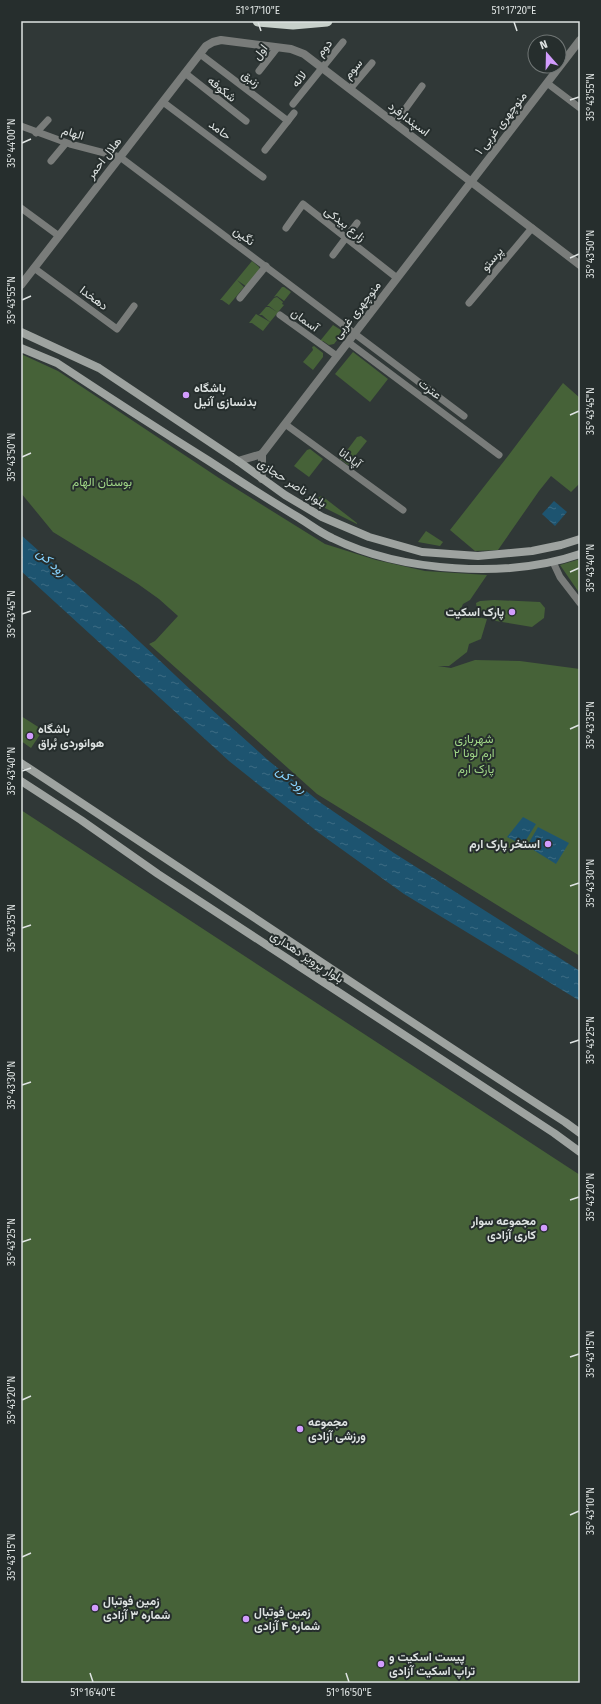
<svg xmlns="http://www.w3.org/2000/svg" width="601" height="1704" viewBox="0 0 601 1704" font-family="'Fira Sans',Vazirmatn,sans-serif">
<defs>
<pattern id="water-ripples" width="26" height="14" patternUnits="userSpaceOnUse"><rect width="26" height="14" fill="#1d5470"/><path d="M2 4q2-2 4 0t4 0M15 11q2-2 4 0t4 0" fill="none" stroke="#3d6c84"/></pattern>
</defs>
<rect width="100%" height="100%" fill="#303837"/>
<g fill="#466238">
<polygon points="252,261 259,267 260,270 247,287 237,280 244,287 229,305 222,300 220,300"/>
<polygon points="282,287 284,287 291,292 284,301 277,296 274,297"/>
<polygon points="277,297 283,302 282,304 284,305 270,322 262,315 259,315 266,307 269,307 277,312 269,306 267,306 274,298"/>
<polygon points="256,314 270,322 263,331 252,323 249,323"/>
<polygon points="333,325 341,330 341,335 334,344 329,345 323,341 320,341"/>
<polygon points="314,346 323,353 323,357 313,370 303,362 313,350 312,347"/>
<polygon points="353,352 388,379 370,402 335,374"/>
<polygon points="21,354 58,371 219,478 325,544 376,560 425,571 487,575 470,600 463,604 459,613 487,619 481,639 469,644 467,652 449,666 438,666 451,668 475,660 520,661 580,669 580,956 317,794 149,644 155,641 178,616 159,599 138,584 53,532 21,493"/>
<polygon points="563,383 580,398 580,483 571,492 551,476 539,491 498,550 475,551 450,530 508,456"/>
<polygon points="361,436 367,441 348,465 342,460 339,461 357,437"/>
<polygon points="310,449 323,459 309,477 294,466 307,450"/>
<polygon points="322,496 357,523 357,524 317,504 312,506 319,497"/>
<polygon points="426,531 443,542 440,546 418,542"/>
<polygon points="580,559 580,594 560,565"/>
<polygon points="494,600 540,602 545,608 544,618 532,627 496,621 477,609 476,603 480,601"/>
<polygon points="21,716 43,730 31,748 21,741"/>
<polygon points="21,810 580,1175 580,1683 21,1683"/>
</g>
<g fill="url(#water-ripples)">
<polygon points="554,501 567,512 555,526 542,514"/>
<polygon points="21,535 124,627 210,708 269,761 321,803 394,853 580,971 580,1001 404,894 319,833 229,761 21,571"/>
<polygon points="523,817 536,824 523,845 507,837"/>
<polygon points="538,827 569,843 556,864 527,846"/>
</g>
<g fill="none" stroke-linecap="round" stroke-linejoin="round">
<g stroke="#797c7a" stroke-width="7">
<polyline points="200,54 288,121"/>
<polyline points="259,71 277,48"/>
<polyline points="185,73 246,121"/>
<polyline points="547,83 580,108"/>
<polyline points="350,89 372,63"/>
<polyline points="163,102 263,177"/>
<polyline points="293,104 343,42"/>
<polyline points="395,123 422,86"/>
<polyline points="21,126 70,144 120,157 464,416"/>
<polyline points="36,133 48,120"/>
<polyline points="265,150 294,113"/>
<polyline points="51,161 66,143"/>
<polyline points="21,208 59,236"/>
<polyline points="286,228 303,204 397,278"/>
<polyline points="333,255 357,223"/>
<polyline points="34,268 117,329 134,306"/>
<polyline points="240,298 266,266"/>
<polyline points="469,303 532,228"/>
<polyline points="280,315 337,356"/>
<polyline points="348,342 499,455"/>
<polyline points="285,424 403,510"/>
<polyline points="553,562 560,577 580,603"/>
</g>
<g stroke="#797c7a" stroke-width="8">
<polyline points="21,285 206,46 213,42 221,40 291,49 304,54 580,265"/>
<polyline points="262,454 580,40"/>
<polyline points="238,461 262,454"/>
<polyline points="262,479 262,454"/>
</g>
<g stroke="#9ea3a0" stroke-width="8">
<polyline points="21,332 99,368 238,461 285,495 322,517 369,537 422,552 478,556 532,551 561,545 580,539"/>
<path d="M21,348L57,363C107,396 158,429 209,461C238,480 266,498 296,516C308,523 319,532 332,538C401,572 508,579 580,554"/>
<path d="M21,763C202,882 382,1004 565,1122L580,1133"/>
<polyline points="21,781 81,820 158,874 554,1133 580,1152"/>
</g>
<polyline stroke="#c7d0ca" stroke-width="11" points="258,21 293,24 327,21"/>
</g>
<path fill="none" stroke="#dee3e2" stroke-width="1.5" d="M258,22L261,31M514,22L517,31M570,100L579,97M22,143L31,139M570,258L579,254M22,300L31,296M570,415L579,411M22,457L31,453M570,572L579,568M22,614L31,611M570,729L579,725M22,771L31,768M570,886L579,883M22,928L31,925M570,1043L579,1040M22,1085L31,1082M570,1200L579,1197M22,1242L31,1239M570,1357L579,1354M22,1400L31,1396M570,1515L579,1511M22,1557L31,1553M90,1673L93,1682M346,1673L349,1682"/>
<g fill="#d29cfd" stroke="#262e2d" stroke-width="1.5">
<circle cx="186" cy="395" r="4"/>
<circle cx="512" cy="612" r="4"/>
<circle cx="30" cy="736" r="4"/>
<circle cx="548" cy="844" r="4"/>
<circle cx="544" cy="1228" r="4"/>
<circle cx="300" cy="1429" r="4"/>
<circle cx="95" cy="1608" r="4"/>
<circle cx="246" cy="1619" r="4"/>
<circle cx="381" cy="1664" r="4"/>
</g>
<g text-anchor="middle" stroke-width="4" stroke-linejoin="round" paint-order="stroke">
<g font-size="12" fill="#dee3e2" stroke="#262e2d">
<text transform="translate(324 48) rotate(-51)" y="4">دوم</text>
<text transform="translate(260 52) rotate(-51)" y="4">اول</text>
<text transform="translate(353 69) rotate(-50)" y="4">سوم</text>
<text transform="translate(251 79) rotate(37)" y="4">زنبق</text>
<text transform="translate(299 79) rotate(-50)" y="4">لاله</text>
<text transform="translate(222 89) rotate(39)" y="4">شکوفه</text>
<text transform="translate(409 119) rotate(37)" y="4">اسپندارفرد</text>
<text transform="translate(501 123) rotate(-52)" y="4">منوچهری غربی ۱</text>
<text transform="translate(220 130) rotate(37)" y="4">حامد</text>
<text transform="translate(73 133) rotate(16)" y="4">الهام</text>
<text transform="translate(104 158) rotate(-52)" y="4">هلال احمر</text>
<text transform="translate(345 224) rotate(38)" y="4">زارع بیدکی</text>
<text transform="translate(244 236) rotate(37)" y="4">نگین</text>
<text transform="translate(492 259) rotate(-50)" y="4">پرستو</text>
<text transform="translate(94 298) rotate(37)" y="4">دهخدا</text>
<text transform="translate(357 310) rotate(-52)" y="4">منوچهری غربی</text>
<text transform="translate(305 320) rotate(36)" y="4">آسمان</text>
<text transform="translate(430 389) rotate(37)" y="4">عترت</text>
<text transform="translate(350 458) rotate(36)" y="4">آپادانا</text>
<text transform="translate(292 483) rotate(33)" y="4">بلوار ناصر حجازی</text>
<text transform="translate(307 957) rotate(33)" y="4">بلوار پرویز دهداری</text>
</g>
<g font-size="12" font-weight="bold" fill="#dee3e2" stroke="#262e2d" text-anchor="start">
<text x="194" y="392">باشگاه<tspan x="194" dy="14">بدنسازی آنیل</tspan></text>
<text x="504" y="616" text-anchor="end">پارک اسکیت</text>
<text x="38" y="733">باشگاه<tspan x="38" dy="14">هوانوردی بُراق</tspan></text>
<text x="540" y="848" text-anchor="end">استخر پارک ارم</text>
<text x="536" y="1225" text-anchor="end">مجموعه سوار<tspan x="536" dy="14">کاری آزادی</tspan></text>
<text x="308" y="1426">مجموعه<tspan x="308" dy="14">ورزشی آزادی</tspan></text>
<text x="103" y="1605">زمین فوتبال<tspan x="103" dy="14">شماره ۳ آزادی</tspan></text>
<text x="254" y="1616">زمین فوتبال<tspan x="254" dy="14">شماره ۴ آزادی</tspan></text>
<text x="389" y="1661">پیست اسکیت و<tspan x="389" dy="14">تراپ اسکیت آزادی</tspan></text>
</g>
<g font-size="12" fill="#a0d787" stroke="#262e2d">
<text x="102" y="486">بوستان الهام</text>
<text x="474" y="743">شهربازی<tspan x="474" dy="14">ارم لونا ۲</tspan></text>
<text x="476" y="773">پارک ارم</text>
</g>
<g font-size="13" font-style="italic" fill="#87d3ff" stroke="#262e2d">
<text transform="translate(52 562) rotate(42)" y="5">رود کن</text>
<text transform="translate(292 779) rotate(39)" y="5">رود کن</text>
</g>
</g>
<rect width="601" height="1704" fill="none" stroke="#262e2d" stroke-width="44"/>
<g transform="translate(547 54) rotate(340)"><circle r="19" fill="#262e2d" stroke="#707675"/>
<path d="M0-3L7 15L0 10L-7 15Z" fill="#d29cfd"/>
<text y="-6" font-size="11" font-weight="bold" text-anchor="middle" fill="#dee3e2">N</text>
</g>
<rect x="22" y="22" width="557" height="1660" fill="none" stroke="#dee3e2" stroke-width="1.5"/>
<g font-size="10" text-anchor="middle" fill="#dee3e2">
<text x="258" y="14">51°17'10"E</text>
<text x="514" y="14">51°17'20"E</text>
<text transform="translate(590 97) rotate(-90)" y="4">35°43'55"N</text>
<text transform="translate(11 143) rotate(-90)" y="4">35°44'00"N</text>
<text transform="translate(590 254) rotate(-90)" y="4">35°43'50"N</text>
<text transform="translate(11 300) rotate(-90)" y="4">35°43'55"N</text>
<text transform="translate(590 411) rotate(-90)" y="4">35°43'45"N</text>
<text transform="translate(11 457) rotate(-90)" y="4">35°43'50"N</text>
<text transform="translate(590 568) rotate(-90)" y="4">35°43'40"N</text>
<text transform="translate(11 614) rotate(-90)" y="4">35°43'45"N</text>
<text transform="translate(590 725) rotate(-90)" y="4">35°43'35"N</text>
<text transform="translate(11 771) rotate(-90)" y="4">35°43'40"N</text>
<text transform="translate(590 883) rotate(-90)" y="4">35°43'30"N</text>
<text transform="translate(11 928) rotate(-90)" y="4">35°43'35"N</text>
<text transform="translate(590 1040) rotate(-90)" y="4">35°43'25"N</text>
<text transform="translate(11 1085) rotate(-90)" y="4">35°43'30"N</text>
<text transform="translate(590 1197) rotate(-90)" y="4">35°43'20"N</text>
<text transform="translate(11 1242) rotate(-90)" y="4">35°43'25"N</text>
<text transform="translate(590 1354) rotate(-90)" y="4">35°43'15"N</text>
<text transform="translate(11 1400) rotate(-90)" y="4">35°43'20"N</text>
<text transform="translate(590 1511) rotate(-90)" y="4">35°43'10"N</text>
<text transform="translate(11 1557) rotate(-90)" y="4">35°43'15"N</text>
<text x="93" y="1696">51°16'40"E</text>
<text x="349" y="1696">51°16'50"E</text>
</g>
</svg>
